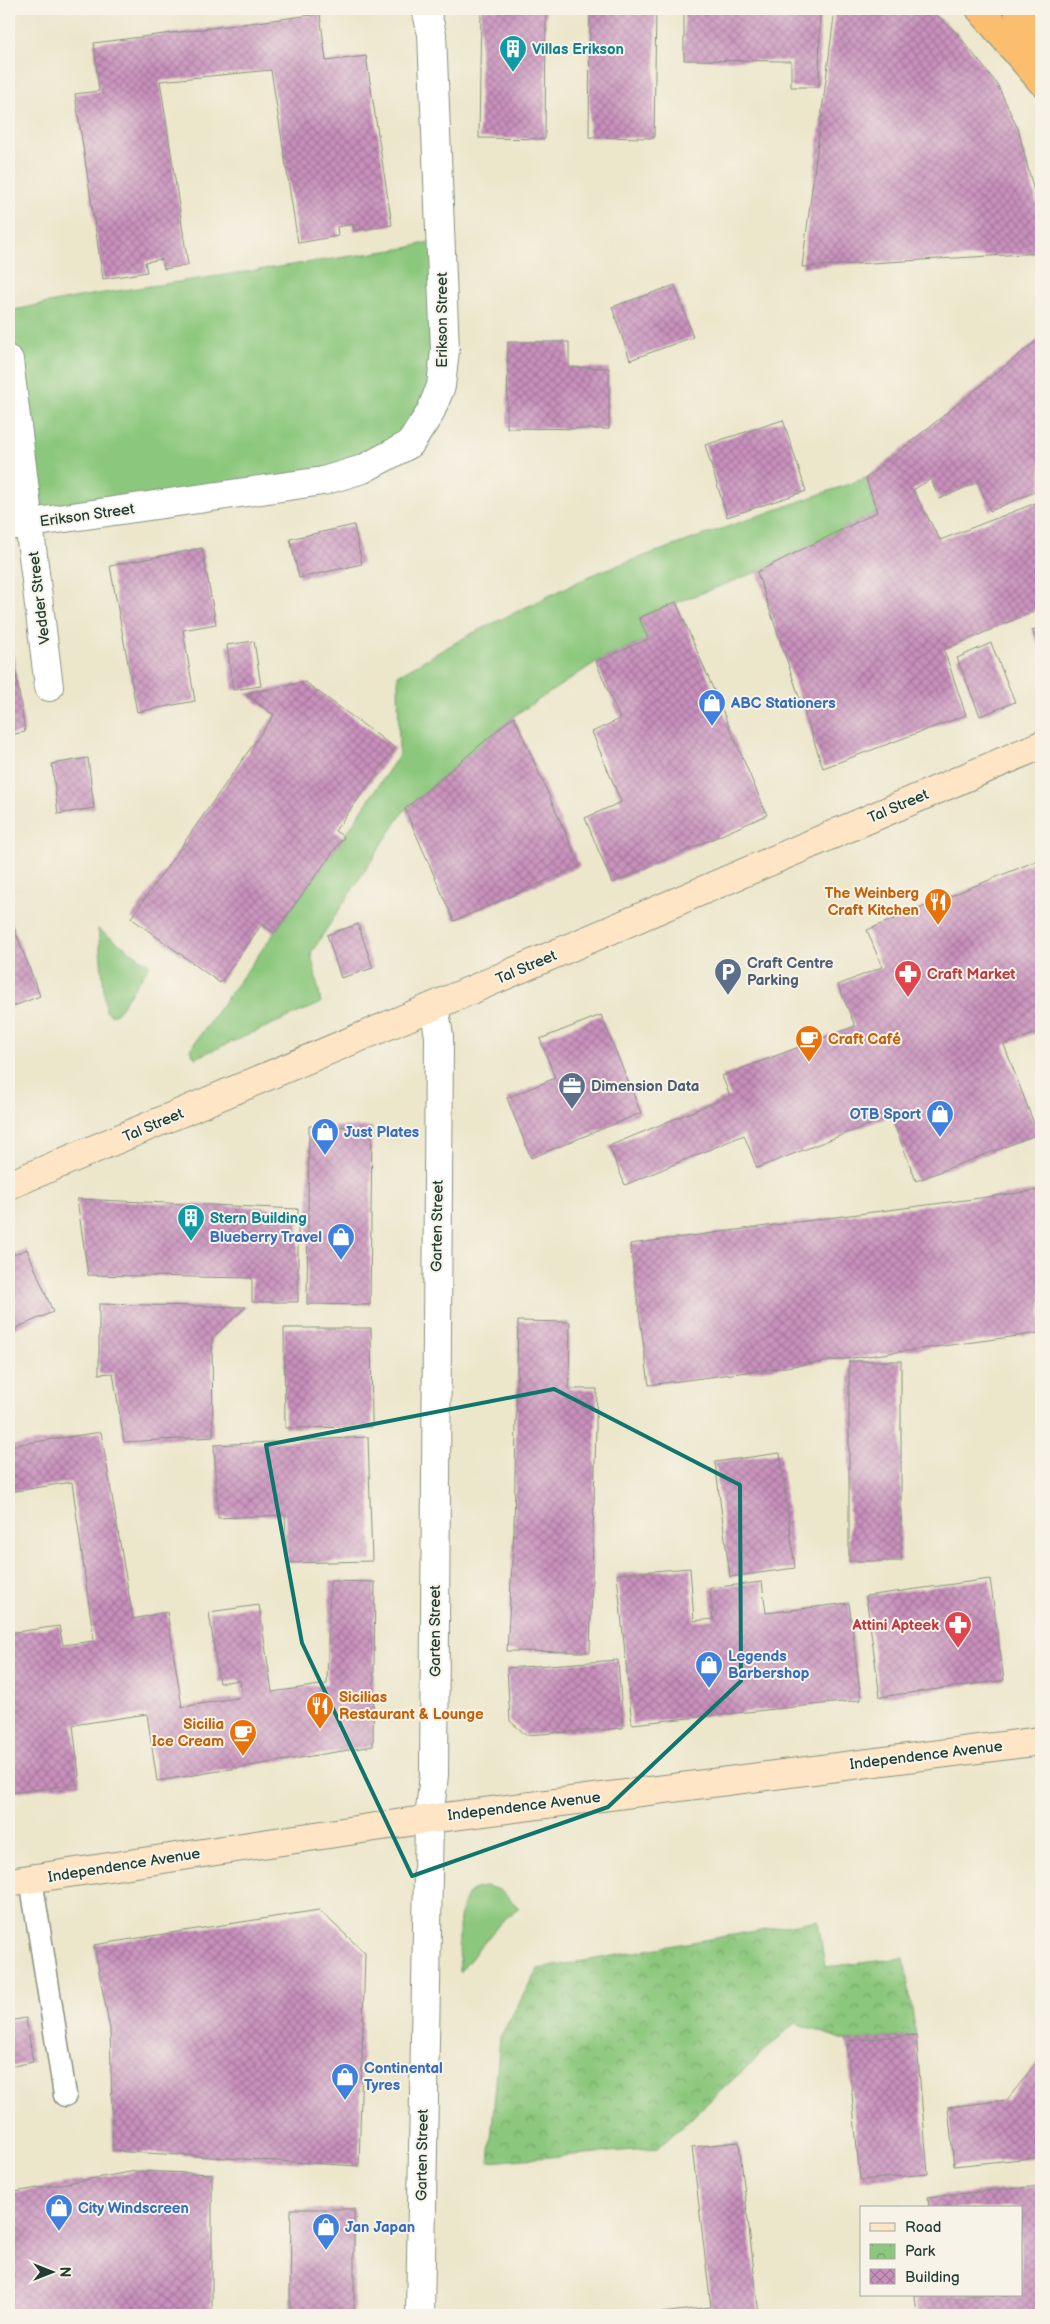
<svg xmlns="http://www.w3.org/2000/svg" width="1050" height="2324" viewBox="0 0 1050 2324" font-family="'Balsamiq Sans',sans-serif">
<defs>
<pattern id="park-crowns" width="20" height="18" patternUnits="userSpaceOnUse" patternTransform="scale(1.25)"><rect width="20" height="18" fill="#8bc77c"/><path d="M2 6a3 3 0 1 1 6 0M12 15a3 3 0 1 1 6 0" fill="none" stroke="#71a366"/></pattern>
<pattern id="building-cross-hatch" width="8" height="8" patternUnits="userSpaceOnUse" patternTransform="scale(1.25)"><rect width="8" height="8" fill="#c990bd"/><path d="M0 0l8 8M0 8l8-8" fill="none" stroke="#a3779a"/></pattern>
</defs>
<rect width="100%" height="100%" fill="#f7f3e8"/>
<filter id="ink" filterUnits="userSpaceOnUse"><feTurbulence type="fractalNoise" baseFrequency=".02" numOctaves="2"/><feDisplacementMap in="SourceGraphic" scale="10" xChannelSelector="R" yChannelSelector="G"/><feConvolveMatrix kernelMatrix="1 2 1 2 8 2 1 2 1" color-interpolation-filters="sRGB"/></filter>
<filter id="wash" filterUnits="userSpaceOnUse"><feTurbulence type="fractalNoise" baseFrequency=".0096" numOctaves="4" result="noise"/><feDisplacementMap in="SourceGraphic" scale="20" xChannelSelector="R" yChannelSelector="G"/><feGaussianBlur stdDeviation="1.12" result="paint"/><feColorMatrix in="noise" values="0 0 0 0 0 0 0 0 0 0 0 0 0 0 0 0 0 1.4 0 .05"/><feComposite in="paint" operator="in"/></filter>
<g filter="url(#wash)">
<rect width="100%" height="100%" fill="#ece6cb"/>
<g fill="#8bc77c" stroke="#558258">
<polygon points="441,239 430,413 363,469 30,523 9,360 9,311 84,296 406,248"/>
<polygon points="866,478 877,512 757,572 639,617 648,639 596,662 514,716 405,809 311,953 321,1003 195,1058 190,1049 195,1042 344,837 399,755 398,675 469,635 596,573"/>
<polygon points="98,929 150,965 117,1013 111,1015 106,1011"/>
<path d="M486,1886L500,1890L519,1908L501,1922L460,1972C460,1951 454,1906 471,1891C475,1888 482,1888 486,1886Z"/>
</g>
<polygon fill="url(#park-crowns)" stroke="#558258" points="818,1920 825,1967 904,1958 916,2035 847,2041 795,2023 658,2148 489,2162 500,2037 538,1969"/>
<g id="blocks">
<g fill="url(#building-cross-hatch)">
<polygon points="481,9 546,9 545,139 479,138"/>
<polygon points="590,9 656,9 654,138 589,137"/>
<polygon points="684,9 820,9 819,87 791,87 791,61 684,60"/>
<polygon points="835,9 929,9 956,32 997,84 1018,129 1041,219 1041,253 802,267"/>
<polygon points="320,14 326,61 366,56 392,225 354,231 353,224 337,227 338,236 298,243 271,70 160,81 188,265 164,269 162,259 145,262 147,272 103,279 75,94 99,91 94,43"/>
<polygon points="675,285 693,337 630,360 612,307"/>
<polygon points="1041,337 1041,489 990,511 978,482 939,499 931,479 913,490 940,540 1041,501 1041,608 944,650 966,715 823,768 757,572 877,512 866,478"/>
<polygon points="508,342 569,342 569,367 609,368 609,429 507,428"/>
<polygon points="783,420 806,491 727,517 705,445"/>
<polygon points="354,525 362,564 299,578 290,539"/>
<polygon points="202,548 216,624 183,630 195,701 137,712 110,566"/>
<polygon points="676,602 767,815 612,883 585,818 621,802 592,732 620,719 596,662 648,639 639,618"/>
<polygon points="1041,627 1041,652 1032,630"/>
<polygon points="254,641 261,686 233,690 227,645"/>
<polygon points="991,643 1015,702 980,716 957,658"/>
<polygon points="9,653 13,653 25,732 9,735"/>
<polygon points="305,682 395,748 335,831 344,837 274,933 262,924 220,983 131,918 274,715 245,694"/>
<polygon points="514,716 580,866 454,921 405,809"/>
<polygon points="88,758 94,808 58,814 52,764"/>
<polygon points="1041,859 1041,1031 1004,1045 1038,1134 916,1181 891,1116 757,1168 744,1135 625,1185 609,1146 730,1096 722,1076 855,1026 838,985 882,967 867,930"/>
<polygon points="9,915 40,996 9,1008"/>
<polygon points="358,924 373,968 341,978 327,935"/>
<polygon points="601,1015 641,1113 531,1158 507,1098 555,1078 540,1039"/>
<polygon points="309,1126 372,1127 370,1305 307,1304"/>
<polygon points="1041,1190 1041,1333 649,1385 630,1244"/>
<polygon points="77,1199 298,1209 298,1302 252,1302 252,1278 88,1275"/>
<polygon points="27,1249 53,1312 9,1331 9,1257"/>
<polygon points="99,1304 246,1307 212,1338 213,1437 124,1442 113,1373 99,1374"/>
<polygon points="518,1321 570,1322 569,1389 597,1389 590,1652 507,1651 514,1529"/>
<polygon points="284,1328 371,1328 372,1427 285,1428"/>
<rect x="849" y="1361" width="52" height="200"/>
<polygon points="101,1432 133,1619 167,1612 182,1707 242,1697 240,1680 219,1683 209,1612 259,1605 272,1692 327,1684 330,1581 375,1582 373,1746 157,1781 147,1714 73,1725 80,1784 9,1793 9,1633 59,1626 63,1645 94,1641 72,1482 9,1492 9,1446"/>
<polygon points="368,1437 372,1561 287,1563 285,1515 218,1518 214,1445"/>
<polygon points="780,1453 795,1568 730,1577 715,1462"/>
<polygon points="690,1568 694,1621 713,1619 710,1588 762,1582 766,1613 849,1603 861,1700 632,1724 617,1574"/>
<polygon points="990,1579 1004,1680 880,1697 866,1596"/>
<polygon points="618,1660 623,1728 526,1735 510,1721 507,1668"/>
<polygon points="319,1910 365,1953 359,2166 113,2151 110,2029 94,1945"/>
<polygon points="26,2018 33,2062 9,2067 9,2021"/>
<polygon points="916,2035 928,2174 860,2180 847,2041"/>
<polygon points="1041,2057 1041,2157 954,2166 948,2107 1007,2100"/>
<polygon points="739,2142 759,2315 660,2315 660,2313 711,2307 692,2147"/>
<polygon points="136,2171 212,2174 212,2315 9,2315 9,2193"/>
<polygon points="1041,2186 1041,2315 917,2315 915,2295 1021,2295 1021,2208 929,2208 928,2197"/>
<polygon points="291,2209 354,2209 354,2315 290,2315"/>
</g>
</g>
</g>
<g filter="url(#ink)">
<use href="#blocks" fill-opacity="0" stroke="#869280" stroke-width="1"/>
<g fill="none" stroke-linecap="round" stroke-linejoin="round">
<defs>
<polyline id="lane" points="31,1879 65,2095"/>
<g id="street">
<polyline points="9,360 49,687"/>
<polyline points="9,526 323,481 363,469 410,444 430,413 441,386 445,350 432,34 426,9"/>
<polyline points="420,2315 429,1819 434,1775 439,1036 434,1006"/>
</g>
<g id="secondary">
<polyline points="9,1185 434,1006 1041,745"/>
<polyline points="9,1882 429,1819 1041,1741"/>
</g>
<g id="highway">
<polyline points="980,9 1041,81"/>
<polyline points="1017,9 1041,60"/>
</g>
</defs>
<use href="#lane" stroke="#869280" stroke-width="25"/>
<use href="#street" stroke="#869280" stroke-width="30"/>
<use href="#secondary" stroke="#869280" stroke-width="30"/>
<use href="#highway" stroke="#869280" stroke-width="30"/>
<use href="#lane" stroke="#fff" stroke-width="22"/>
<use href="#street" stroke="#fff" stroke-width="28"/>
<use href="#secondary" stroke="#fde5c5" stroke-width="28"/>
<use href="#highway" stroke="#fbbe6e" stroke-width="28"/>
</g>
</g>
<path fill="none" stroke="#0f766e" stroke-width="4" stroke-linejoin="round" d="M554,1389L740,1485L741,1681L608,1807L412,1876L302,1643L266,1445Z"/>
<defs>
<symbol id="building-pin" viewBox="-11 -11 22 30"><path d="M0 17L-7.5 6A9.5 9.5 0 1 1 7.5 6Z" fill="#0f9aa8" stroke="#f7f3e8"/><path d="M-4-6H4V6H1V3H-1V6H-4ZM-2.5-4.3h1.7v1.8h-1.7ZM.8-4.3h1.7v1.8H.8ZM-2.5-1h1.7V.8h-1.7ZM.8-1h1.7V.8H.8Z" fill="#fff"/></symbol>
<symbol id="shop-pin" viewBox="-11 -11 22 30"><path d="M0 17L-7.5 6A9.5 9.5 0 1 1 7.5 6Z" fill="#3f7fe0" stroke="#f7f3e8"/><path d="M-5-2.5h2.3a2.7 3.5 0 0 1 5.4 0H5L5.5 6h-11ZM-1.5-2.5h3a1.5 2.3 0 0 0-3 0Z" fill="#fff"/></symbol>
<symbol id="restaurant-pin" viewBox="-11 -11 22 30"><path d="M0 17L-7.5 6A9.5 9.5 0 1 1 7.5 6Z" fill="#e8710a" stroke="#f7f3e8"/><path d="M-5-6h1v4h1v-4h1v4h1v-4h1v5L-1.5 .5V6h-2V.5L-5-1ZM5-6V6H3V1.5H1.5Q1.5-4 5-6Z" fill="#fff"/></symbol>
<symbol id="parking-pin" viewBox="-11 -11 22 30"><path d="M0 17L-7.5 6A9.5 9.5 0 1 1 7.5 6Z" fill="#5c6f8a" stroke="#f7f3e8"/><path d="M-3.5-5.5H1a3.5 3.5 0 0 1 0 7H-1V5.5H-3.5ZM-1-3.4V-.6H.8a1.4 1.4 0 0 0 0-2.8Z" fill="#fff"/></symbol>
<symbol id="pharmacy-pin" viewBox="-11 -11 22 30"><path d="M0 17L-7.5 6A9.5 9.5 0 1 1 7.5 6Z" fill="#e0444e" stroke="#f7f3e8"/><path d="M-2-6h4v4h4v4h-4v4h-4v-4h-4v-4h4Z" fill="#fff"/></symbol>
<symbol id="cafe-pin" viewBox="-11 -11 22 30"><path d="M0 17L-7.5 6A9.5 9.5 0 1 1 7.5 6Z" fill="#e8710a" stroke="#f7f3e8"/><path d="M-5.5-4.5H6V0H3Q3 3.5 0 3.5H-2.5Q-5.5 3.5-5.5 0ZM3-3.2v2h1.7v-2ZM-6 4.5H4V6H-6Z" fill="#fff"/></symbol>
<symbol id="office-pin" viewBox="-11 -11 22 30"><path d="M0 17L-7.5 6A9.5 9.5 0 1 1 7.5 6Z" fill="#5c6f8a" stroke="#f7f3e8"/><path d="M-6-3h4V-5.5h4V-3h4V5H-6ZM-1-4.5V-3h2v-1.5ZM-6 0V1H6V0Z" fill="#fff"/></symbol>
</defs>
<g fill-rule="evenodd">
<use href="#building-pin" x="497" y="33" width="32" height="43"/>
<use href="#shop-pin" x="696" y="687" width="32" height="43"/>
<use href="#restaurant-pin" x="922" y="886" width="32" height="43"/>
<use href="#parking-pin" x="712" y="956" width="32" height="43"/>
<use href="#pharmacy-pin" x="892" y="958" width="32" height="43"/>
<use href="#cafe-pin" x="793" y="1023" width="32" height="43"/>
<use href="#office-pin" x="556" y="1070" width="32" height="43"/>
<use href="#shop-pin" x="924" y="1098" width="32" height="43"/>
<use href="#shop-pin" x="309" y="1116" width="32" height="43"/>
<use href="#building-pin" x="175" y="1202" width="32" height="43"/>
<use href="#shop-pin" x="325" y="1221" width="32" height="43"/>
<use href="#pharmacy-pin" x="942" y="1609" width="32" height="43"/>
<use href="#shop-pin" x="693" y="1649" width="32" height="43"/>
<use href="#restaurant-pin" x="304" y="1690" width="32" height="43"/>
<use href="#cafe-pin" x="227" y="1717" width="32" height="43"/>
<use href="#shop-pin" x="329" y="2061" width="32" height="43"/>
<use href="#shop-pin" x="43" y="2192" width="32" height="43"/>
<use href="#shop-pin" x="310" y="2211" width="32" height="43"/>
</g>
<g text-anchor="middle" stroke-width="4" stroke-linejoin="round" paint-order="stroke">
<g font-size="15" font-weight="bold" fill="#0d838f" stroke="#f7f3e8" text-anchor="start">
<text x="532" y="54">Villas Erikson</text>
<text x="210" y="1223">Stern Building</text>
</g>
<g font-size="15" fill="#1f3d34" stroke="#f7f3e8">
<text transform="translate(442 320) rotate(-90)" y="5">Erikson Street</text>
<text transform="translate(87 515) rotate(-8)" y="5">Erikson Street</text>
<text transform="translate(39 598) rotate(-97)" y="5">Vedder Street</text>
<text transform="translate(898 806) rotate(-23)" y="5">Tal Street</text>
<text transform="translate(526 967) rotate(-23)" y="5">Tal Street</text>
<text transform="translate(153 1125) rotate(-23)" y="5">Tal Street</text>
<text transform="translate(437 1226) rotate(-89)" y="5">Garten Street</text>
<text transform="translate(435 1631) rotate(-90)" y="5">Garten Street</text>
<text transform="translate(926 1755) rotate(-7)" y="5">Independence Avenue</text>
<text transform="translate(524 1806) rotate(-7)" y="5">Independence Avenue</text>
<text transform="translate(124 1865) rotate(-9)" y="5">Independence Avenue</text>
<text transform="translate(422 2155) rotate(-89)" y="5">Garten Street</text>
</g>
<g font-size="15" font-weight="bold" fill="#366cbe" stroke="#f7f3e8" text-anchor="start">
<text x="731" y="708">ABC Stationers</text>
<text x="921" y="1119" text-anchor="end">OTB Sport</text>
<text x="344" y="1137">Just Plates</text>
<text x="322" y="1242" text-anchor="end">Blueberry Travel</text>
<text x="728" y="1661">Legends<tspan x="728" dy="17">Barbershop</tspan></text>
<text x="364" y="2073">Continental<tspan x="364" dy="17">Tyres</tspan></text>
<text x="78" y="2213">City Windscreen</text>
<text x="345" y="2232">Jan Japan</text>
</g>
<g font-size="15" font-weight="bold" fill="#c56008" stroke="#f7f3e8" text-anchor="end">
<text x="919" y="898">The Weinberg<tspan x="919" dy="17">Craft Kitchen</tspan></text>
<text x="828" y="1044" text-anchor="start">Craft Café</text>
<text x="339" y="1702" text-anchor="start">Sicilias<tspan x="339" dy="17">Restaurant &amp; Lounge</tspan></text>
<text x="224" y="1729">Sicilia<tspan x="224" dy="17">Ice Cream</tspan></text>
</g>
<g font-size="15" font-weight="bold" fill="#4e5e75" stroke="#f7f3e8" text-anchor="start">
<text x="747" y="968">Craft Centre<tspan x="747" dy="17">Parking</tspan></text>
<text x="591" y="1091">Dimension Data</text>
</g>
<g font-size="15" font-weight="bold" fill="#be3a42" stroke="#f7f3e8" text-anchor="start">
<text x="927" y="979">Craft Market</text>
<text x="939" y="1630" text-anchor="end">Attini Apteek</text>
</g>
</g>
<rect width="1050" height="2324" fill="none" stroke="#f7f3e8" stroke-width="30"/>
<rect x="860" y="2206" width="162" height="90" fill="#f7f3e8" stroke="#a1aaa0"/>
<rect x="870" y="2223" width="25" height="8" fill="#fde5c5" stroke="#a1aaa0"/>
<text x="905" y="2232" font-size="15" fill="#1f3d34">Road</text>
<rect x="870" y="2244" width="25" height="15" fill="url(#park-crowns)" stroke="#a1aaa0"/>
<text x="905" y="2256" font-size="15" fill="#1f3d34">Park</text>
<rect x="870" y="2269" width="25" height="15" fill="url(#building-cross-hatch)" stroke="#a1aaa0"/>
<text x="905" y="2282" font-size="15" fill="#1f3d34">Building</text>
<g transform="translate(52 2272) rotate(90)" stroke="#f7f3e8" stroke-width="4" paint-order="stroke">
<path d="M0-4L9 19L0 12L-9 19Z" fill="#1f3d34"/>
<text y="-8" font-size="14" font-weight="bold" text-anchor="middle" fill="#1f3d34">N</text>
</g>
</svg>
